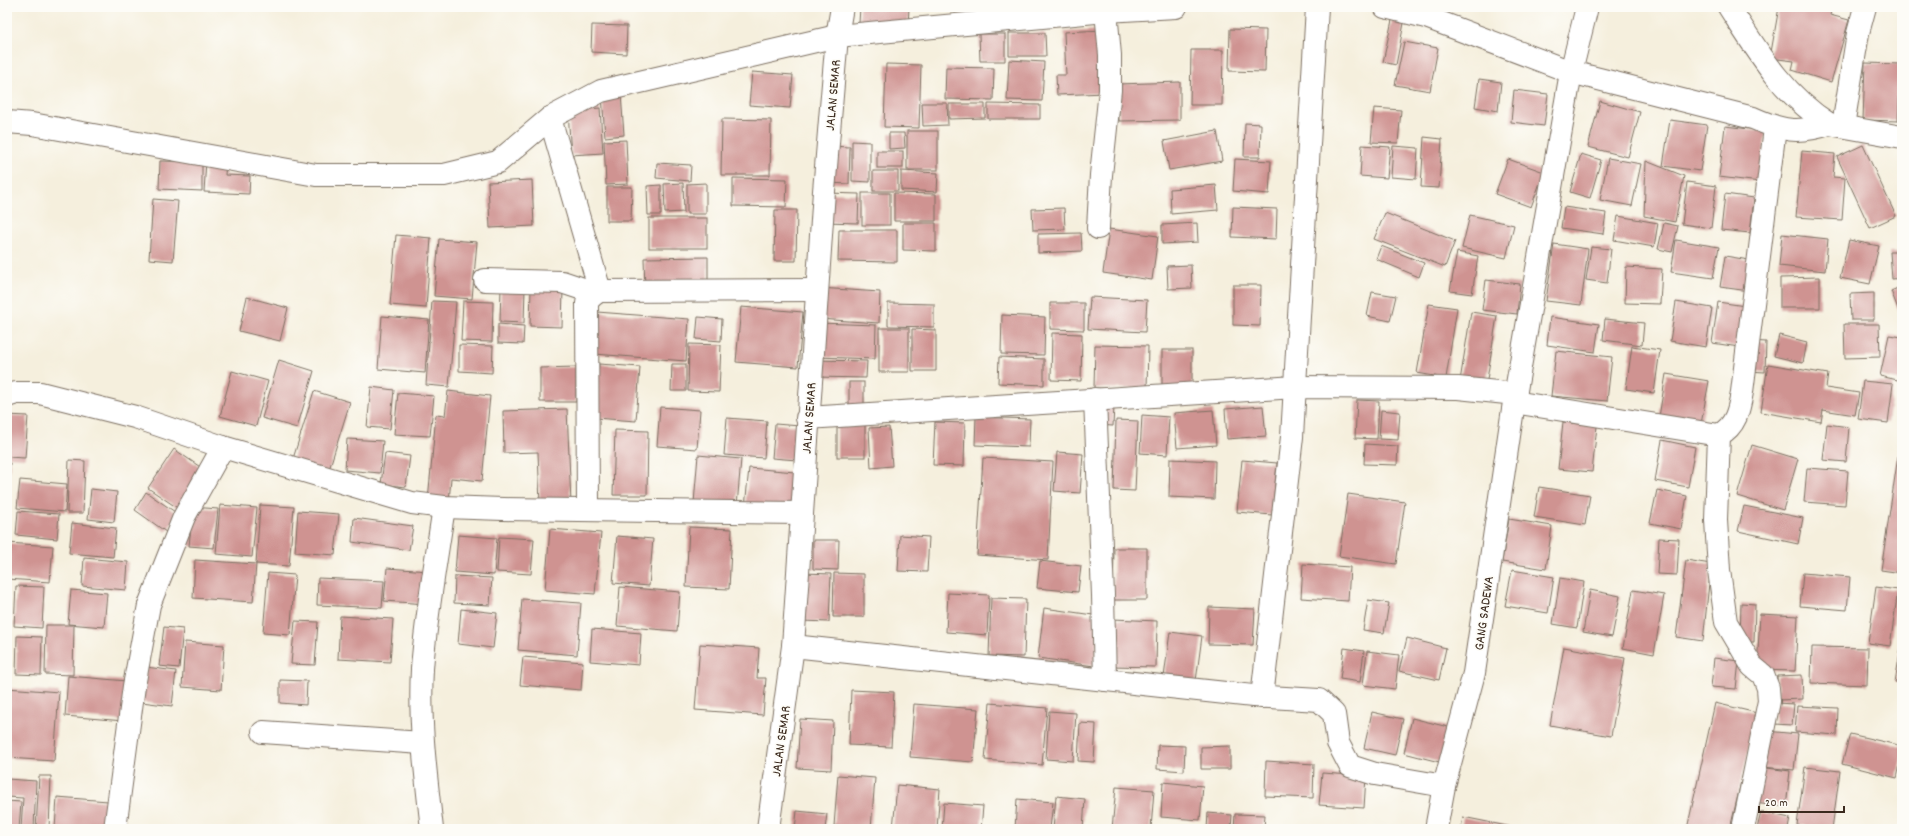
<svg xmlns="http://www.w3.org/2000/svg" width="1909" height="836" viewBox="0 0 1909 836" font-family="Dekko,sans-serif">
<rect width="100%" height="100%" fill="#fdfcf7"/>
<filter id="ink" filterUnits="userSpaceOnUse"><feTurbulence type="fractalNoise" baseFrequency=".025" numOctaves="2"/><feDisplacementMap in="SourceGraphic" scale="8" xChannelSelector="R" yChannelSelector="G"/><feConvolveMatrix kernelMatrix="1 2 1 2 8 2 1 2 1" color-interpolation-filters="sRGB"/></filter>
<filter id="wash" filterUnits="userSpaceOnUse"><feTurbulence type="fractalNoise" baseFrequency=".012" numOctaves="4" result="noise"/><feDisplacementMap in="SourceGraphic" scale="16" xChannelSelector="R" yChannelSelector="G"/><feGaussianBlur stdDeviation="0.9" result="paint"/><feColorMatrix in="noise" values="0 0 0 0 0 0 0 0 0 0 0 0 0 0 0 0 0 1.4 0 .05"/><feComposite in="paint" operator="in"/></filter>
<g filter="url(#wash)">
<rect width="100%" height="100%" fill="#f5efdd"/>
<g id="blocks">
<g fill="#cf9391">
<polygon points="860,7 909,7 908,27 859,23"/>
<polygon points="1779,7 1832,7 1830,15 1849,20 1831,82 1792,70 1794,61 1770,58"/>
<polygon points="1392,20 1404,23 1396,65 1383,62"/>
<polygon points="592,25 627,26 626,54 591,52"/>
<polygon points="1230,29 1266,30 1265,72 1229,71"/>
<polygon points="1103,30 1105,93 1057,95 1056,75 1066,75 1064,32"/>
<polygon points="1009,33 1045,33 1046,56 1009,56"/>
<polygon points="979,34 1005,34 1005,61 980,61"/>
<polygon points="1404,42 1438,48 1430,91 1395,85"/>
<polygon points="1191,50 1223,50 1222,105 1190,105"/>
<polygon points="1009,60 1044,62 1042,101 1007,100"/>
<polygon points="1865,63 1901,64 1898,121 1863,120"/>
<polygon points="886,64 921,65 919,128 884,127"/>
<polygon points="946,67 994,68 993,100 945,99"/>
<polygon points="752,72 793,75 790,108 749,105"/>
<polygon points="1479,79 1501,82 1498,111 1475,107"/>
<polygon points="1180,82 1180,120 1119,121 1118,84"/>
<polygon points="1514,90 1548,94 1544,126 1511,122"/>
<polygon points="621,94 624,135 605,137 602,95"/>
<polygon points="1600,101 1640,112 1628,157 1588,147"/>
<polygon points="922,103 947,103 948,125 923,126"/>
<polygon points="949,104 985,104 985,118 949,119"/>
<polygon points="988,104 1040,105 1040,119 988,119"/>
<polygon points="600,108 603,153 571,155 568,111"/>
<polygon points="1374,108 1401,110 1398,143 1371,142"/>
<polygon points="722,119 771,120 770,175 721,175"/>
<polygon points="1670,120 1707,125 1700,171 1663,166"/>
<polygon points="1245,123 1261,124 1260,157 1244,157"/>
<polygon points="1725,126 1766,131 1760,182 1719,177"/>
<rect x="907" y="131" width="31" height="39"/>
<polygon points="1217,131 1222,161 1169,170 1164,141"/>
<polygon points="889,133 904,133 905,148 889,149"/>
<polygon points="1424,137 1442,139 1439,188 1421,187"/>
<polygon points="626,140 628,184 606,185 604,141"/>
<polygon points="852,141 870,142 870,182 852,181"/>
<polygon points="1362,145 1390,147 1387,178 1360,176"/>
<polygon points="1863,145 1896,216 1870,228 1837,157"/>
<polygon points="829,146 850,147 849,184 828,183"/>
<polygon points="1393,146 1418,148 1416,179 1391,177"/>
<rect x="877" y="151" width="26" height="17"/>
<polygon points="1802,151 1835,154 1833,177 1845,178 1842,220 1796,217"/>
<polygon points="1581,154 1601,160 1590,198 1570,192"/>
<polygon points="1608,158 1641,164 1632,206 1600,200"/>
<polygon points="1235,159 1271,161 1269,194 1233,191"/>
<polygon points="1508,159 1544,172 1531,207 1495,194"/>
<polygon points="206,160 226,161 225,175 250,176 249,194 204,192"/>
<polygon points="160,161 202,162 202,191 159,189"/>
<polygon points="1646,161 1684,176 1675,222 1644,216"/>
<polygon points="657,163 691,165 690,181 656,178"/>
<rect x="873" y="171" width="25" height="20"/>
<polygon points="901,171 938,173 937,192 901,190"/>
<polygon points="733,178 787,179 786,207 733,206"/>
<polygon points="532,180 534,226 490,228 488,182"/>
<polygon points="1687,182 1716,186 1711,228 1682,224"/>
<polygon points="683,183 684,212 665,213 664,184"/>
<polygon points="706,183 706,214 687,214 687,184"/>
<polygon points="661,185 661,215 648,215 647,186"/>
<polygon points="1216,185 1218,210 1171,214 1170,189"/>
<polygon points="607,187 632,187 631,221 607,221"/>
<polygon points="826,193 859,194 858,223 825,222"/>
<rect x="862" y="193" width="28" height="32"/>
<polygon points="894,193 936,194 936,221 894,221"/>
<polygon points="1725,194 1754,198 1750,233 1721,230"/>
<polygon points="153,199 178,201 173,261 149,259"/>
<polygon points="1233,207 1277,209 1276,239 1232,237"/>
<polygon points="1564,207 1606,213 1603,234 1561,228"/>
<polygon points="1064,208 1065,229 1033,230 1032,209"/>
<polygon points="775,210 797,210 796,261 774,261"/>
<polygon points="1385,213 1455,241 1445,267 1374,239"/>
<polygon points="1470,215 1514,225 1506,258 1462,248"/>
<polygon points="1618,216 1658,223 1654,247 1614,240"/>
<rect x="649" y="218" width="58" height="30"/>
<polygon points="903,223 936,223 936,251 903,250"/>
<polygon points="1197,223 1198,242 1162,244 1162,225"/>
<polygon points="1664,223 1678,226 1672,252 1658,249"/>
<polygon points="1109,229 1158,236 1152,280 1103,273"/>
<polygon points="839,230 897,230 897,262 838,261"/>
<polygon points="1081,233 1082,251 1038,253 1038,234"/>
<polygon points="1782,234 1828,239 1825,271 1779,266"/>
<polygon points="396,235 431,238 426,308 390,305"/>
<polygon points="439,239 477,242 472,299 434,296"/>
<polygon points="1676,240 1719,247 1713,278 1671,272"/>
<polygon points="1849,240 1879,246 1870,284 1840,278"/>
<polygon points="1554,244 1588,249 1581,305 1546,301"/>
<polygon points="1381,246 1424,263 1419,277 1376,259"/>
<polygon points="1591,247 1611,249 1607,283 1586,280"/>
<polygon points="1457,252 1478,256 1472,294 1450,291"/>
<polygon points="1890,252 1902,252 1902,278 1892,279"/>
<polygon points="1725,256 1755,261 1749,291 1720,287"/>
<polygon points="708,257 708,289 645,290 644,258"/>
<polygon points="1191,265 1192,288 1168,289 1167,266"/>
<polygon points="1626,267 1662,269 1660,304 1625,303"/>
<polygon points="1820,277 1820,308 1780,308 1780,278"/>
<polygon points="1486,280 1520,284 1517,314 1482,310"/>
<polygon points="1233,285 1261,285 1260,326 1233,325"/>
<polygon points="1902,286 1902,319 1891,291"/>
<polygon points="501,287 525,288 524,323 500,322"/>
<polygon points="531,288 563,288 562,327 530,326"/>
<polygon points="819,288 880,292 879,323 818,319"/>
<polygon points="1372,292 1396,296 1390,321 1367,316"/>
<polygon points="1874,293 1874,320 1851,320 1850,294"/>
<polygon points="247,297 288,308 280,341 239,331"/>
<polygon points="1090,297 1147,300 1145,332 1088,329"/>
<polygon points="432,301 456,302 449,387 426,385"/>
<polygon points="463,301 493,302 492,342 461,341"/>
<polygon points="1676,302 1712,308 1706,347 1670,341"/>
<polygon points="1718,302 1752,307 1746,348 1712,343"/>
<polygon points="888,303 934,304 934,327 888,326"/>
<polygon points="1050,303 1084,303 1084,330 1050,329"/>
<polygon points="1429,304 1457,308 1446,378 1417,373"/>
<polygon points="741,307 803,312 798,367 736,362"/>
<polygon points="597,312 689,319 686,361 594,354"/>
<polygon points="1471,312 1497,316 1486,386 1460,381"/>
<polygon points="1002,315 1045,317 1044,355 1001,354"/>
<polygon points="382,316 429,320 425,373 378,369"/>
<polygon points="698,317 722,319 721,341 696,339"/>
<polygon points="1550,317 1599,324 1595,352 1547,345"/>
<polygon points="1605,319 1644,323 1642,345 1603,340"/>
<polygon points="818,323 876,325 875,359 816,357"/>
<polygon points="498,324 524,326 523,344 498,343"/>
<polygon points="1844,324 1879,324 1880,357 1845,358"/>
<rect x="879" y="328" width="30" height="44"/>
<polygon points="912,329 936,330 936,371 912,371"/>
<polygon points="1052,333 1082,334 1081,381 1051,380"/>
<polygon points="1779,335 1807,342 1803,363 1774,356"/>
<polygon points="1889,335 1902,337 1902,381 1880,376"/>
<polygon points="1749,341 1766,342 1765,372 1748,371"/>
<polygon points="689,344 721,345 719,392 688,391"/>
<polygon points="459,345 493,346 492,373 459,371"/>
<polygon points="1095,345 1148,346 1147,389 1094,388"/>
<polygon points="1632,346 1660,350 1654,393 1626,389"/>
<rect x="1162" y="350" width="30" height="38"/>
<polygon points="1556,351 1612,357 1607,401 1551,396"/>
<polygon points="999,357 1044,359 1044,385 998,383"/>
<polygon points="279,360 314,371 297,428 262,418"/>
<polygon points="816,360 867,361 866,378 815,377"/>
<polygon points="599,364 640,367 636,421 595,418"/>
<polygon points="672,364 686,364 686,391 671,391"/>
<polygon points="1768,364 1828,374 1826,388 1859,393 1855,415 1823,410 1821,422 1761,412"/>
<polygon points="576,367 576,402 540,402 540,368"/>
<polygon points="232,371 268,381 256,426 220,416"/>
<polygon points="1666,374 1709,381 1701,424 1659,417"/>
<polygon points="1863,381 1893,384 1888,423 1858,419"/>
<rect x="849" y="382" width="15" height="27"/>
<polygon points="371,387 394,390 390,429 367,427"/>
<polygon points="314,391 350,402 328,473 292,462"/>
<polygon points="448,391 490,396 482,481 451,478 449,502 428,500 436,415 445,416"/>
<polygon points="398,393 434,396 430,436 394,434"/>
<polygon points="1357,400 1379,401 1377,439 1355,438"/>
<polygon points="1099,406 1114,406 1113,426 1098,425"/>
<polygon points="1263,406 1266,436 1227,439 1225,409"/>
<polygon points="660,407 700,410 697,449 657,446"/>
<polygon points="567,409 571,504 540,505 538,452 504,453 503,411"/>
<polygon points="1213,410 1216,445 1177,448 1174,413"/>
<polygon points="1381,410 1400,412 1398,440 1379,439"/>
<polygon points="7,415 28,416 25,458 7,457"/>
<polygon points="1142,415 1169,417 1167,455 1140,453"/>
<polygon points="976,417 1030,419 1029,447 975,445"/>
<polygon points="727,418 767,421 764,458 724,455"/>
<polygon points="1116,420 1138,421 1135,491 1114,490"/>
<polygon points="935,422 965,423 964,466 933,465"/>
<polygon points="1563,422 1597,426 1592,472 1558,469"/>
<polygon points="775,424 800,426 797,460 772,458"/>
<rect x="837" y="424" width="28" height="33"/>
<polygon points="1827,424 1849,427 1846,462 1823,460"/>
<polygon points="889,427 892,466 871,468 869,428"/>
<polygon points="615,430 648,431 647,495 613,495"/>
<polygon points="347,439 383,441 380,473 345,470"/>
<polygon points="1662,440 1695,447 1688,487 1655,481"/>
<polygon points="1365,444 1398,446 1397,465 1364,464"/>
<polygon points="1752,445 1798,459 1783,510 1737,496"/>
<polygon points="174,449 206,471 179,509 148,488"/>
<polygon points="1057,452 1083,454 1080,493 1054,491"/>
<polygon points="385,453 410,456 406,487 381,484"/>
<polygon points="698,455 741,459 737,506 694,503"/>
<polygon points="1898,456 1902,457 1902,573 1881,570"/>
<polygon points="983,458 1053,462 1048,560 977,555"/>
<polygon points="1170,459 1215,461 1214,499 1169,497"/>
<polygon points="69,460 85,461 83,513 67,513"/>
<polygon points="1242,460 1277,463 1272,515 1237,512"/>
<polygon points="7,462 10,463 8,487 7,487"/>
<polygon points="749,468 795,472 792,511 745,507"/>
<polygon points="1807,468 1848,471 1845,505 1804,502"/>
<polygon points="20,480 67,484 65,512 17,508"/>
<polygon points="1539,487 1590,495 1585,525 1534,517"/>
<polygon points="91,489 117,492 114,522 88,519"/>
<polygon points="1657,490 1687,496 1681,529 1650,523"/>
<polygon points="146,492 178,514 166,532 135,510"/>
<polygon points="1348,494 1405,502 1396,564 1339,556"/>
<polygon points="220,505 257,508 252,557 216,554"/>
<polygon points="260,505 294,507 289,566 256,564"/>
<polygon points="1744,506 1803,518 1798,544 1738,531"/>
<polygon points="193,507 218,509 214,548 189,546"/>
<polygon points="18,511 59,514 57,539 16,535"/>
<polygon points="298,511 339,514 335,555 295,552"/>
<polygon points="354,518 413,526 409,550 352,542"/>
<polygon points="1509,519 1552,526 1546,569 1502,562"/>
<polygon points="72,523 116,528 113,557 69,553"/>
<polygon points="689,527 732,529 729,589 686,587"/>
<polygon points="550,529 601,533 595,594 545,590"/>
<polygon points="458,535 497,538 494,575 455,572"/>
<polygon points="900,535 929,537 927,572 898,571"/>
<polygon points="617,536 653,539 649,586 613,583"/>
<polygon points="499,537 534,539 531,574 497,572"/>
<polygon points="1659,538 1679,539 1677,575 1657,574"/>
<polygon points="813,540 839,540 838,570 813,569"/>
<polygon points="7,543 53,546 50,582 7,579"/>
<polygon points="1114,548 1147,548 1147,600 1113,600"/>
<polygon points="84,558 128,562 126,590 82,586"/>
<polygon points="195,560 256,564 253,602 193,598"/>
<polygon points="1686,560 1711,564 1703,641 1676,637"/>
<polygon points="1040,561 1081,566 1078,592 1037,588"/>
<polygon points="1303,564 1350,567 1348,601 1301,598"/>
<polygon points="387,568 429,571 426,604 384,601"/>
<polygon points="1512,570 1554,577 1548,613 1505,606"/>
<polygon points="268,573 295,575 290,635 263,633"/>
<polygon points="804,573 831,574 829,622 802,621"/>
<polygon points="834,573 864,574 864,617 833,617"/>
<polygon points="1803,573 1850,577 1847,610 1800,606"/>
<polygon points="455,576 492,578 490,605 454,603"/>
<polygon points="318,578 384,581 382,608 317,605"/>
<polygon points="1560,578 1584,582 1577,628 1553,624"/>
<polygon points="16,586 44,587 42,628 14,626"/>
<polygon points="620,587 680,592 677,631 617,626"/>
<polygon points="1876,587 1898,590 1890,646 1868,643"/>
<polygon points="71,590 107,593 104,627 68,624"/>
<polygon points="1590,590 1620,596 1612,637 1583,632"/>
<polygon points="1633,590 1664,595 1654,654 1623,648"/>
<polygon points="948,593 989,595 987,635 946,632"/>
<polygon points="991,598 1026,599 1024,657 989,656"/>
<polygon points="522,599 581,603 577,655 518,650"/>
<polygon points="1368,600 1389,603 1384,633 1363,630"/>
<polygon points="1741,603 1755,604 1754,642 1740,642"/>
<polygon points="1209,607 1255,609 1253,645 1208,644"/>
<polygon points="1044,608 1100,616 1094,666 1038,658"/>
<polygon points="461,609 497,613 493,648 458,644"/>
<polygon points="1760,614 1798,616 1795,671 1757,670"/>
<polygon points="340,616 393,619 390,662 338,659"/>
<polygon points="1113,619 1157,621 1156,667 1112,666"/>
<polygon points="295,621 318,622 315,665 291,664"/>
<polygon points="46,625 74,625 73,675 45,674"/>
<polygon points="164,627 183,629 179,668 159,666"/>
<polygon points="592,629 641,633 639,665 590,661"/>
<polygon points="1170,632 1202,636 1196,681 1164,677"/>
<polygon points="17,636 42,637 41,675 16,674"/>
<polygon points="1407,638 1446,648 1439,680 1399,671"/>
<polygon points="185,642 224,645 221,690 182,687"/>
<polygon points="700,644 759,648 757,678 766,678 763,715 695,710"/>
<polygon points="1901,646 1902,646 1902,683 1895,682"/>
<polygon points="1564,647 1625,658 1611,736 1550,725"/>
<polygon points="1812,647 1868,648 1867,685 1811,683"/>
<polygon points="1344,648 1364,651 1360,682 1340,679"/>
<polygon points="1367,651 1399,655 1395,689 1363,685"/>
<polygon points="523,657 583,662 581,690 520,685"/>
<polygon points="1714,658 1739,661 1736,689 1711,687"/>
<polygon points="146,667 176,671 172,706 142,702"/>
<polygon points="1802,675 1803,699 1778,700 1777,676"/>
<polygon points="68,676 127,681 124,721 65,716"/>
<polygon points="280,680 307,681 306,705 280,703"/>
<polygon points="7,688 59,692 54,761 7,758"/>
<polygon points="851,690 894,692 891,747 849,745"/>
<polygon points="990,703 1047,708 1042,765 985,760"/>
<polygon points="1715,703 1757,713 1730,829 1687,829"/>
<polygon points="1776,703 1794,704 1792,725 1774,724"/>
<polygon points="914,704 978,709 973,762 910,757"/>
<polygon points="1797,706 1838,708 1837,735 1795,732"/>
<polygon points="1049,711 1076,713 1073,761 1046,759"/>
<polygon points="1372,712 1403,719 1395,755 1364,748"/>
<polygon points="1412,718 1456,729 1447,764 1404,753"/>
<polygon points="800,719 833,721 831,770 797,768"/>
<polygon points="1080,723 1096,724 1094,762 1078,761"/>
<polygon points="1766,731 1798,734 1794,770 1762,767"/>
<polygon points="1850,734 1902,746 1902,756 1897,778 1842,764"/>
<polygon points="1158,745 1185,746 1184,771 1157,769"/>
<polygon points="1230,746 1230,769 1201,769 1201,747"/>
<polygon points="1266,761 1314,764 1313,798 1265,796"/>
<polygon points="1759,767 1790,771 1786,807 1754,803"/>
<polygon points="1805,767 1840,771 1832,829 1797,825"/>
<polygon points="1322,773 1366,776 1364,808 1319,805"/>
<polygon points="838,775 875,778 871,829 834,826"/>
<polygon points="39,776 51,776 49,829 36,829"/>
<polygon points="7,779 36,781 34,829 21,829 23,798 7,797"/>
<polygon points="1163,782 1203,786 1200,820 1161,817"/>
<polygon points="897,785 940,789 937,829 893,829"/>
<polygon points="1116,787 1154,790 1151,829 1112,829"/>
<polygon points="1056,796 1085,799 1083,829 1053,829"/>
<polygon points="57,797 108,801 106,829 55,829"/>
<polygon points="1017,799 1053,802 1050,829 1015,829"/>
<polygon points="7,801 21,802 19,829 7,829"/>
<polygon points="944,803 983,806 981,829 942,829"/>
<polygon points="797,811 827,814 825,829 795,829"/>
<polygon points="1761,812 1790,818 1788,829 1757,829"/>
<polygon points="1208,813 1232,815 1231,829 1207,829"/>
<polygon points="1235,814 1265,815 1264,829 1234,829"/>
<polygon points="1463,817 1517,828 1517,829 1461,829"/>
</g>
</g>
</g>
<g filter="url(#ink)">
<use href="#blocks" fill-opacity="0" stroke="#7c6f61" stroke-width="1"/>
<g fill="none" stroke-linecap="round" stroke-linejoin="round">
<defs>
<g id="minor">
<path d="M1385,7L1426,17L1571,72L1753,118C1782,131 1798,134 1829,124L1902,137"/>
<path d="M1729,7C1758,52 1783,95 1829,124"/>
<polyline points="550,118 600,291"/>
<polyline points="7,122 32,124 316,175 444,175 498,162 550,118 601,91 837,36 1106,11 1176,7"/>
<polyline points="1843,126 1858,33 1865,7"/>
<polyline points="1098,228 1101,175 1110,90 1110,55 1106,11"/>
<polyline points="485,280 562,282 595,293"/>
<polyline points="7,396 16,393 40,393 135,417 223,447 412,503 444,507 503,509 802,513"/>
<polyline points="1095,399 1103,595 1105,680"/>
<path d="M1514,402L1719,435C1736,426 1739,410 1742,392L1775,128"/>
<polyline points="807,418 1295,387 1458,388 1516,394"/>
<polyline points="1719,435 1716,520 1719,570 1726,622 1752,666 1763,675 1768,688 1769,701 1743,829"/>
<path d="M588,510L587,303C590,297 594,294 600,291L817,290"/>
<polyline points="793,646 1253,696 1319,700 1334,714 1338,743 1350,766 1375,774 1444,786"/>
<polyline points="1262,697 1292,437 1317,7"/>
<polyline points="263,732 422,743"/>
<polyline points="115,829 134,686 149,605 184,517 223,447"/>
<path d="M432,829C426,776 419,723 422,669C426,615 436,561 444,507"/>
<polyline points="768,829 793,646 824,191 837,36 842,7"/>
<polyline points="1436,829 1444,786 1474,673 1514,402 1571,72 1587,7"/>
</g>
</defs>
<use href="#minor" stroke="#7c6f61" stroke-width="24"/>
<use href="#minor" stroke="#fff" stroke-width="22"/>
</g>
</g>
<g text-anchor="middle" stroke-width="3.5" stroke-linejoin="round" paint-order="stroke">
<g font-size="14" fill="#3b2a1e" stroke="#fdfcf7">
<text transform="translate(832 95) rotate(-85)" y="5">JALAN SEMAR</text>
<text transform="translate(808 418) rotate(-86)" y="5">JALAN SEMAR</text>
<text transform="translate(1483 613) rotate(-82)" y="5">GANG SADEWA</text>
<text transform="translate(780 741) rotate(-82)" y="5">JALAN SEMAR</text>
</g>
</g>
<rect width="1909" height="836" fill="none" stroke="#fdfcf7" stroke-width="24"/>
<path d="M1759 806v6h85v-6" fill="none" stroke="#3b2a1e" stroke-width="2"/>
<text x="1765" y="806" font-size="12" fill="#3b2a1e" stroke="#fdfcf7" stroke-width="3" paint-order="stroke">20 m</text>
</svg>
